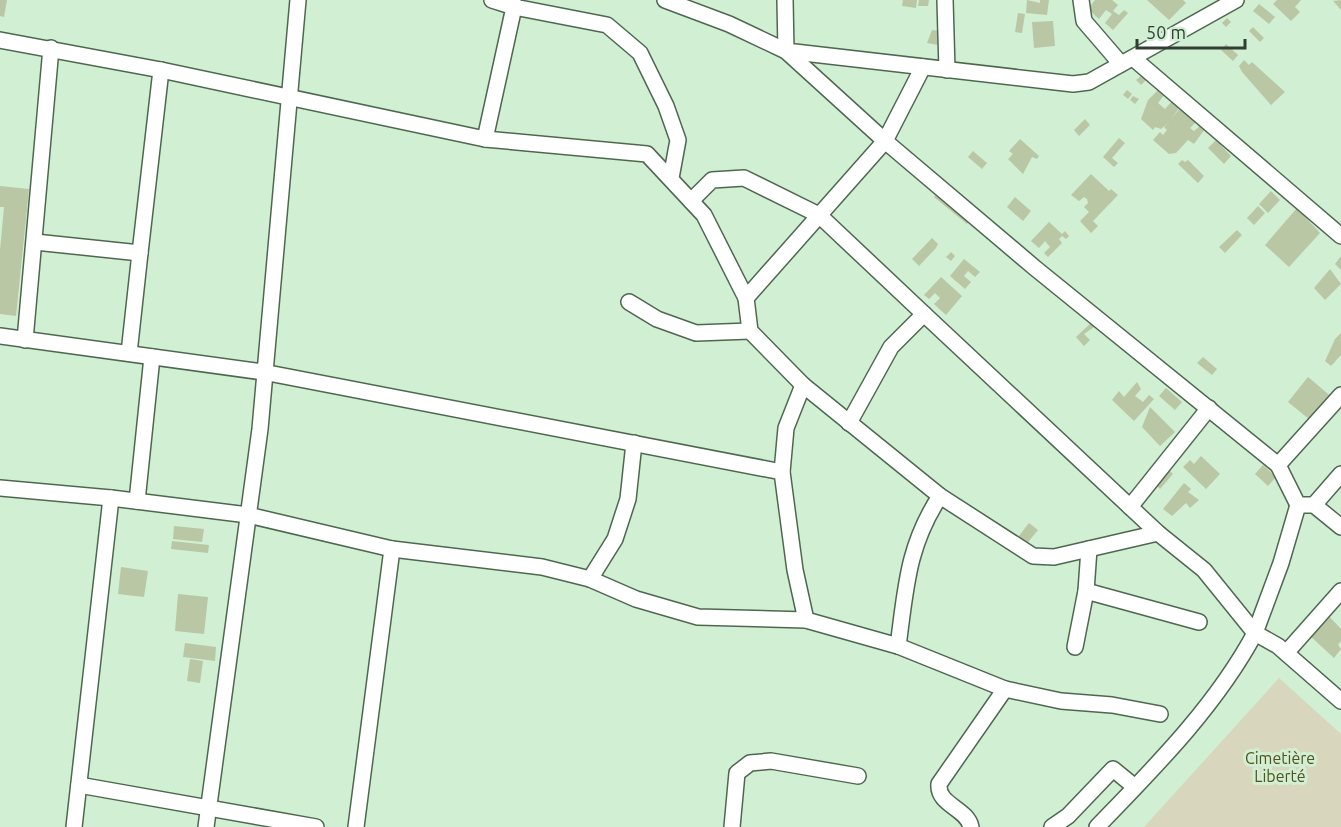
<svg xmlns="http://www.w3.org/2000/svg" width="1341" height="827" viewBox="0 0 1341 827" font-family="Ubuntu,sans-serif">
<rect width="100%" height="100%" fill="#d1efd3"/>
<polygon fill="#d8d7be" points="1279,678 1341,734 1341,827 1144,827"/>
<g fill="#bac7a5">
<polygon points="0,0 7,0 4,17 0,16"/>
<polygon points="903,0 917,0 916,8 902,6"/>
<polygon points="919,0 929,0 928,6 918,6"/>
<polygon points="1027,0 1040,3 1040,0 1049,0 1047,15 1026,13"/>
<polygon points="1095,0 1112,0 1118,5 1113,11 1119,15 1124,10 1128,13 1113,30 1105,23 1112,14 1106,10 1099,19 1088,9"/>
<polygon points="1147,0 1183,0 1186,3 1169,20"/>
<polygon points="1277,0 1301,0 1295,7 1300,12 1291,21 1273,4"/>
<polygon points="1341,0 1341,10 1333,1"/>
<polygon points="1259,4 1275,17 1269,24 1253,11"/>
<polygon points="1018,13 1025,14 1022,33 1015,32"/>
<polygon points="1227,18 1231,22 1226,27 1222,23"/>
<polygon points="1053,21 1055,46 1034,48 1032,22"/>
<polygon points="1253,27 1264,38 1260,42 1249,31"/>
<polygon points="932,30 940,31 938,45 927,43"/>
<polygon points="1226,44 1238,55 1233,61 1221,50"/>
<polygon points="1244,60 1249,65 1252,62 1285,92 1271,105 1242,72 1239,66"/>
<polygon points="1142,75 1146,80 1141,85 1136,80"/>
<polygon points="1159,89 1165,94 1158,103 1165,109 1173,100 1179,108 1172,118 1181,107 1197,121 1190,128 1194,131 1201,125 1205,129 1194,144 1188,140 1176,153 1169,154 1153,140 1160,132 1163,135 1167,130 1164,127 1170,121 1161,129 1155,127 1153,130 1141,119 1148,100"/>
<polygon points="1127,90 1132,94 1128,99 1123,95"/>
<polygon points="1133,96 1139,99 1135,104 1130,100"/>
<polygon points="1085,119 1090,125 1079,136 1074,130"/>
<polygon points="1119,138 1125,143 1112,158 1118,163 1114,167 1103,157"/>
<polygon points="1020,139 1039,156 1037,159 1032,157 1023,174 1008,159 1013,154 1009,151"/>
<polygon points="1216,140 1231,156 1224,164 1208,148"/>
<polygon points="973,151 987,163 982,169 968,157"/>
<polygon points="1182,160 1185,162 1188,160 1204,176 1198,183 1178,164"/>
<polygon points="1091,174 1109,191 1111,189 1118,195 1093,221 1098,226 1091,233 1080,221 1089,212 1084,207 1088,203 1087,199 1084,197 1079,201 1071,195"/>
<polygon points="944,184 977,211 967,224 934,197"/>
<polygon points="0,186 29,189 16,316 0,314 0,250 4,207 0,207"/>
<polygon points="1271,191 1280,200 1268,213 1259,204"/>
<polygon points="1015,197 1031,211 1023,221 1007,207"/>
<polygon points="1258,206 1265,213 1254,225 1247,218"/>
<polygon points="1297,208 1320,233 1289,267 1265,245"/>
<polygon points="1049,222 1062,234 1065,231 1069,236 1066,239 1062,236 1059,239 1062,243 1048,257 1044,253 1050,247 1045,241 1039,248 1031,241"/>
<polygon points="1237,230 1242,235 1225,253 1219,247"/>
<polygon points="932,238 938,244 936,248 919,266 912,259"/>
<polygon points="951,252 955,256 951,261 946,257"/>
<polygon points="1341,256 1341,270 1335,264"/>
<polygon points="964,259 980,272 975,277 968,271 964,276 971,282 965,289 950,276"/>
<polygon points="1330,269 1341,284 1325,300 1314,288"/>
<polygon points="941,277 962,296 946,315 934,304 940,298 935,293 929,299 924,295"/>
<polygon points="1092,322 1097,325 1084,334 1090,340 1084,346 1076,337"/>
<polygon points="1341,333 1341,355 1331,366 1325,361 1335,339"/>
<polygon points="1203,357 1217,369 1212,375 1197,363"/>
<polygon points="1308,377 1340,404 1320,428 1288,402"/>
<polygon points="1137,382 1141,389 1135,396 1143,402 1149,395 1154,399 1134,421 1112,400 1119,391 1124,397"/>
<polygon points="1166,388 1182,402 1175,410 1159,396"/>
<polygon points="1150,407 1175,432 1160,446 1142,427"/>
<polygon points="1201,456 1220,474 1206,489 1183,467 1190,460 1194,464"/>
<polygon points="1263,465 1276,477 1268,486 1255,474"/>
<polygon points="1168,469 1173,474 1160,489 1155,484"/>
<polygon points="1184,483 1191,489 1188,492 1199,500 1190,508 1186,503 1172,516 1163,509"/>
<polygon points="1029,523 1038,530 1020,552 1012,545"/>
<polygon points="174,526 204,529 202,542 173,539"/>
<polygon points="172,541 209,545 208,553 171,549"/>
<polygon points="121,567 148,571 144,597 118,594"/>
<polygon points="178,594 208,597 204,634 175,631"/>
<polygon points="1327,614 1341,629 1341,641 1338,645 1341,649 1334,658 1308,634"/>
<polygon points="185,643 216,647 215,661 183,657"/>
<polygon points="190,659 203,661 200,683 187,681"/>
</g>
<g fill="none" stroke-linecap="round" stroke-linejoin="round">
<defs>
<g id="minor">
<polyline points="513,0 514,7 607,25 640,53 666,106 678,140 671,178"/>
<polyline points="665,0 729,24 786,51 885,141 1035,268 1278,465 1298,505 1314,505 1341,527"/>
<polyline points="785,0 786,51 1073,84 1089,82 1236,0"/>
<polyline points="945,0 947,70"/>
<polyline points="1081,0 1084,21 1121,64"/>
<polyline points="0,40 161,70 485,139 647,154 704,215 746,298"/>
<polyline points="1133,58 1341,236"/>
<polyline points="485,139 514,7 492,0"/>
<polyline points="691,201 712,180 744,178 819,215 924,314"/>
<polyline points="35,242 140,253 129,353"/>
<polyline points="140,253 161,70"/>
<polyline points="629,302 657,319 696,333 750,331"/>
<polyline points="0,336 263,372 782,472"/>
<polyline points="25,340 51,48"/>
<polyline points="803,385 750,331 746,298 885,141 923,67"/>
<path d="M849,423L891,347L924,314L1158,533L1204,570L1255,633C1216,706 1154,768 1097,827"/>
<polyline points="1278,465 1341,395"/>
<polyline points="0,488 111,498 248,515 392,549 542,567 590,579 636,599 698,617 806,620 898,646 1005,689 1061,701 1112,705 1160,714"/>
<polyline points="137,501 152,357"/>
<polyline points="1298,505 1281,563 1255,633 1278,646 1341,701"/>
<polyline points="1314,505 1341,474"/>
<polyline points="1130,507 1209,408"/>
<polyline points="590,579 615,539 628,499 634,443"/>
<polyline points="1086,591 1199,622"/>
<polyline points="806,620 795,570 782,472 786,428 803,385 940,496 1033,556 1054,557 1158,533"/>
<path d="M898,646C906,588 907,547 940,496"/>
<polyline points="1075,647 1086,591 1089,549"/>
<polyline points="1286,653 1341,591"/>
<polyline points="79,785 316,827"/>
<polyline points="74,827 111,498"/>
<polyline points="206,827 260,429 298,0"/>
<polyline points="356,827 392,549"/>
<polyline points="732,827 737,773 750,763 771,761 858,776"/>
<path d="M971,827C967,808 937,805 939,784L1005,689"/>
<polyline points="1052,827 1068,816 1113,769 1135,787"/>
</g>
</defs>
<use href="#minor" stroke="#4e6850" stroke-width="18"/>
<use href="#minor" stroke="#fff" stroke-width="15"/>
</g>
<g text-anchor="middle" stroke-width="6" stroke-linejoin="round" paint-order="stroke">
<g font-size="16" fill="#56511c" stroke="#d1efd3">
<text x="1280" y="764">Cimetière<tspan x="1280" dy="18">Liberté</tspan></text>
</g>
</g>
<path d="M1137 39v9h108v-9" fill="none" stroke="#323e33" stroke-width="3"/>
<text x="1146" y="39" font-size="18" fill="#323e33" stroke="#d1efd3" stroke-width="4.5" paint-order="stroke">50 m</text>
</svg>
